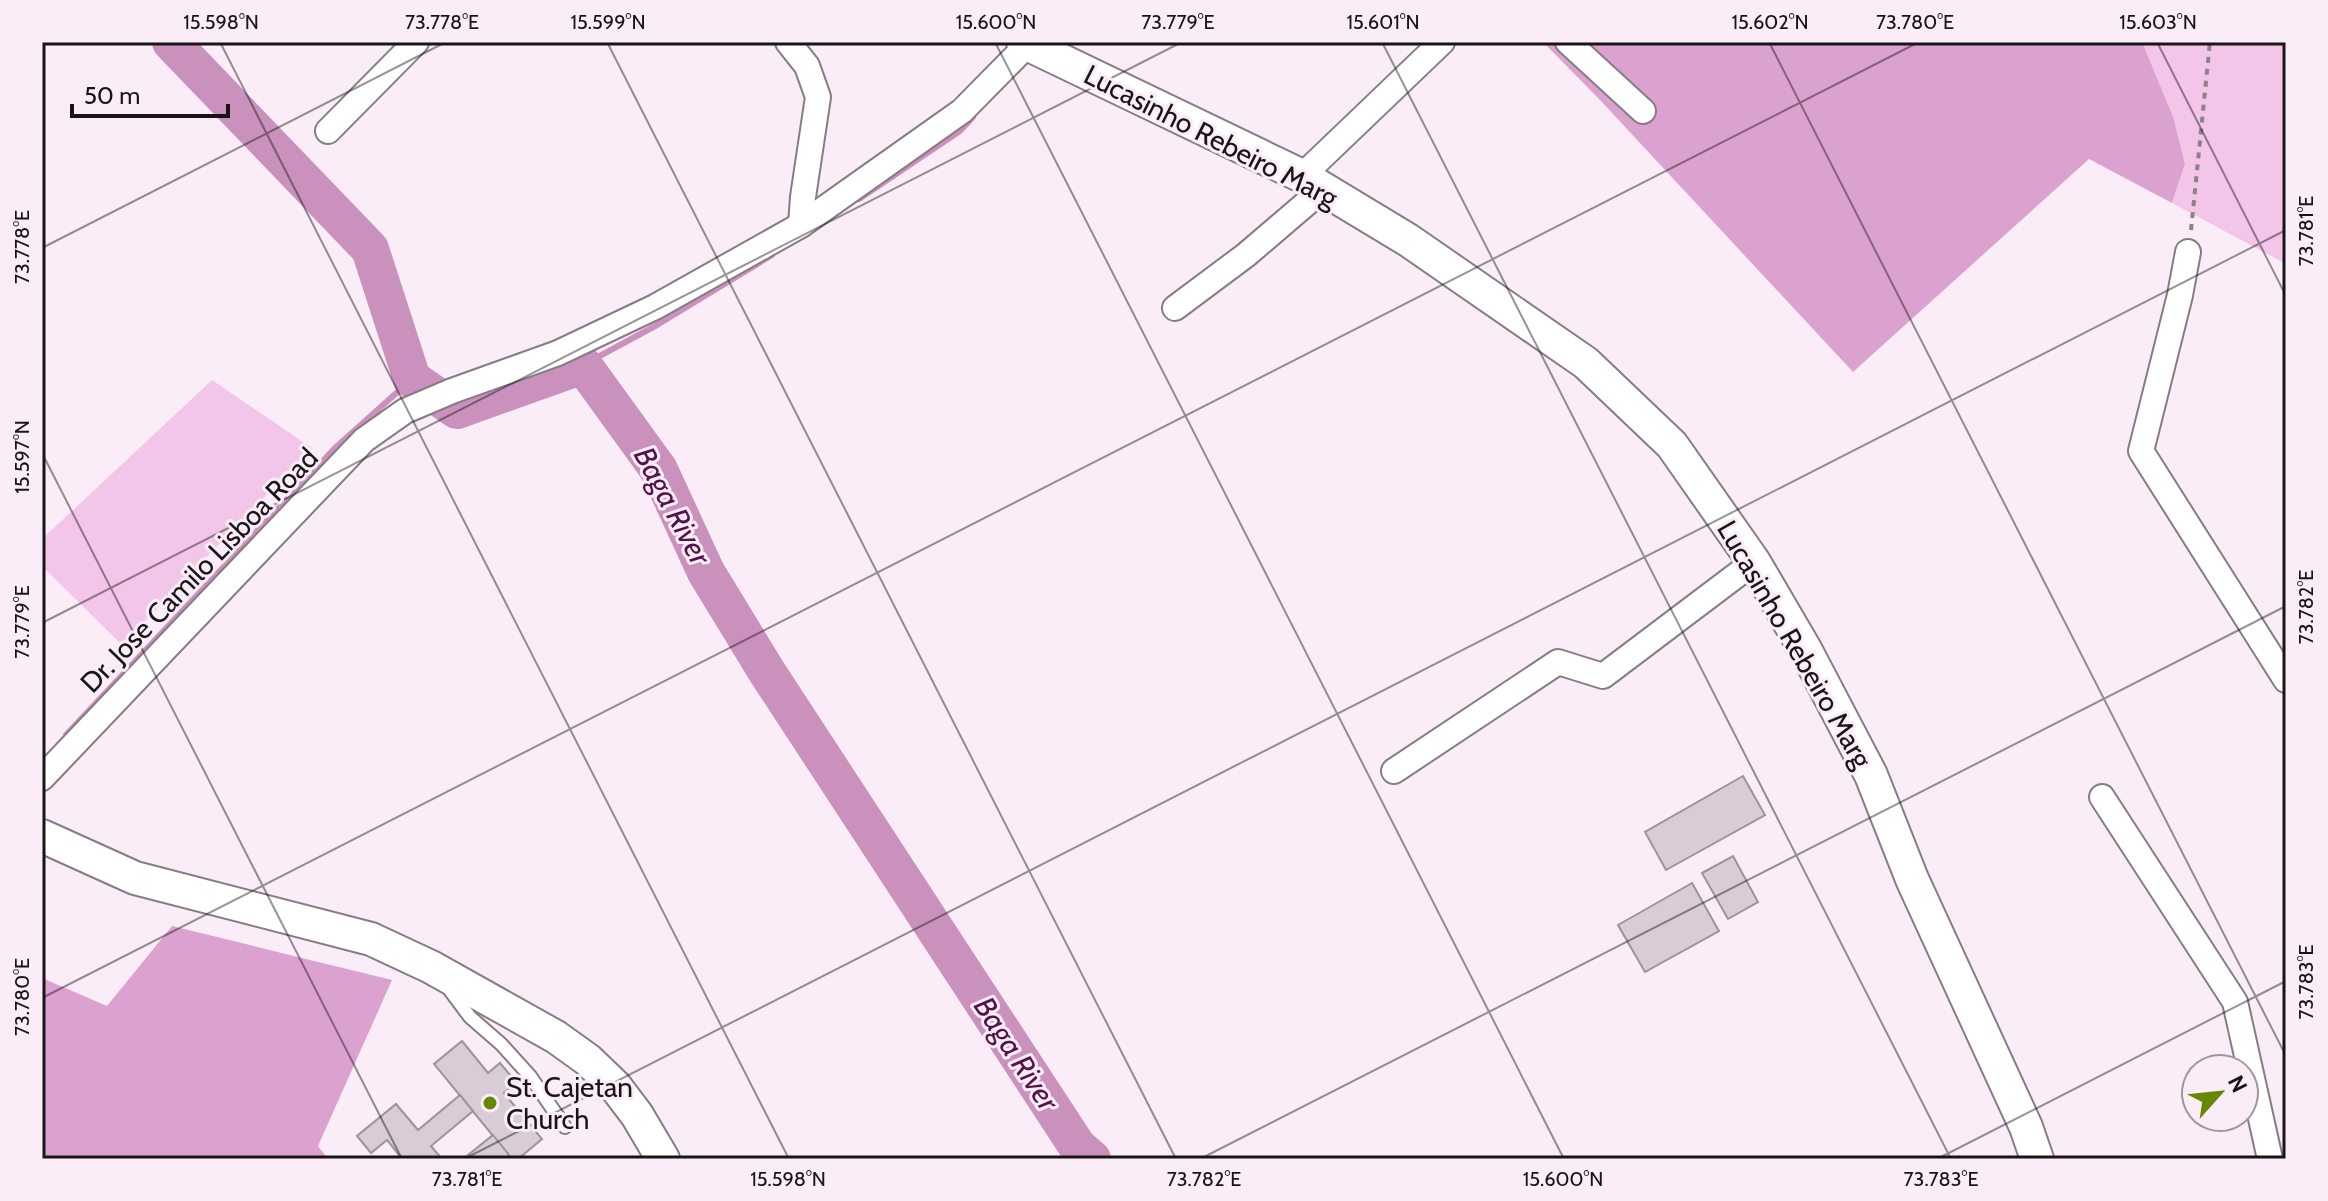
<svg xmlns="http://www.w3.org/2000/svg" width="2328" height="1201" viewBox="0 0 2328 1201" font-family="Cabin,sans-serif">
<rect width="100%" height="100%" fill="#faedf7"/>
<g fill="#f3c6e9">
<polygon points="2286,42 2286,264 2172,203 2185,164 2142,43"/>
<polygon points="212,380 312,448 122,645 42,566 42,539"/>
</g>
<g fill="#dca2cf">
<polygon points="1543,42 2142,42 2173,117 2185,164 2172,203 2089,159 1853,372 1600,100"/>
<polygon points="172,926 392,980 318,1146 328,1159 42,1159 42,978 107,1006"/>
</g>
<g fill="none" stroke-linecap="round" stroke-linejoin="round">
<g stroke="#ca91bd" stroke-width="6">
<polyline points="859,199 960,131 973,117"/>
<polyline points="583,365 657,325 772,255"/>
<polyline points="66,735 335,448 412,379"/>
</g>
<polyline stroke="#ca91bd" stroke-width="38" points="171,42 370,249 412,379 457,410 583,365 659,470 706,572 767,672 1077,1146 1092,1159"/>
</g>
<g fill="#d9ccd6" stroke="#9e929b" stroke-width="2">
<polygon points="1743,776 1765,815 1666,870 1645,832"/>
<polygon points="1733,856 1758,902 1728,919 1702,873"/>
<polygon points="1692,883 1719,931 1645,972 1618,925"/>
<polygon points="462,1041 488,1073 500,1063 517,1083 504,1093 542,1139 518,1159 512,1159 434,1064"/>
<polygon points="460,1095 473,1111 431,1146 442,1159 402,1159 387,1140 371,1153 357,1136 396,1104 418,1130"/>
<polygon points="493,1135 509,1155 505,1159 463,1159"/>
</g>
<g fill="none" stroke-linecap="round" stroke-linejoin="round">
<defs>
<polyline id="lane" points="449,989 470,1017 501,1044 530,1076 565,1127"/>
<g id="street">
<polyline points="788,42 807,66 818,97 803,197 801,225"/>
<polyline points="1568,42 1643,111"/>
<polyline points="328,131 416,42"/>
<polyline points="1302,176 1442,42"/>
<polyline points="2188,252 2180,295 2141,451 2286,680"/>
<polyline points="1175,308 1246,255 1322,190"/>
<polyline points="1394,771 1558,662 1603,676 1754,562"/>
<polyline points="42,778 364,440 405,411 452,391 558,353 655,307 801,225 962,111 1028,44"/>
<polyline points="2102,797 2235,1002 2270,1159"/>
</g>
<g id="secondary">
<polyline points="1023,42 1302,176 1408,240 1586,363 1672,445 1754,562 1805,649 1871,775 1912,879 2026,1127 2037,1159"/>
<polyline points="42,836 135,878 371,939 431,967 556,1037 588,1060 615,1086 637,1115 663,1159"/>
</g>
</defs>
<use href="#lane" stroke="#877c84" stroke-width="16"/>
<use href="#street" stroke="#877c84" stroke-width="28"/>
<use href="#secondary" stroke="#877c84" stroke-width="36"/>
<polyline stroke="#8c838a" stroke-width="4" stroke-dasharray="6 6" stroke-linecap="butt" points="2191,230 2210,42"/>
<use href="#lane" stroke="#fff" stroke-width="12"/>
<use href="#street" stroke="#fff" stroke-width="24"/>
<use href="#secondary" stroke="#fff" stroke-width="32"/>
</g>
<path fill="none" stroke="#181417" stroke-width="2" stroke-opacity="0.45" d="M220,42L789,1159M607,42L1176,1159M995,42L1564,1159M1382,42L1951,1159M1769,42L2286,1056M2157,42L2286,296M42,248L446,42M42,453L402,1159M42,623L1182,42M42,998L1919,42M464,1159L2286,230M1200,1159L2286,606M1937,1159L2286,981"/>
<circle fill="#678703" stroke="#faedf7" stroke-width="3" cx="490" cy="1103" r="8"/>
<g text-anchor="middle" stroke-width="6" stroke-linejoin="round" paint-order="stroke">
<g font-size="28" fill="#181417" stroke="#faedf7">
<text transform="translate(1211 136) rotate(27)" y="10">Lucasinho Rebeiro Marg</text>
<text transform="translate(199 570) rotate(-46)" y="10">Dr. Jose Camilo Lisboa Road</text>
<text transform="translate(1795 644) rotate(60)" y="10">Lucasinho Rebeiro Marg</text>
</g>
<g font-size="28" fill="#181417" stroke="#faedf7" text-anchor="start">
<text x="506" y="1097">St. Cajetan<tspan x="506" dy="32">Church</tspan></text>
</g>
<g font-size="30" font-style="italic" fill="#54114a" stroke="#faedf7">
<text transform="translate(672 506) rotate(62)" y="10">Baga River</text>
<text transform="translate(1016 1054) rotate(57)" y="10">Baga River</text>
</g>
</g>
<rect width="2328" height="1201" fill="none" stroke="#faedf7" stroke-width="88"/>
<g transform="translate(2220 1093) rotate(63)"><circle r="38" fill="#faedf7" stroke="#a0969d" stroke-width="2"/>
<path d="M0-6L14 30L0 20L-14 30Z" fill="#678703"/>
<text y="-12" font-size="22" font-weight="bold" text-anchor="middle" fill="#181417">N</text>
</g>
<path d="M72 104v12h156v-12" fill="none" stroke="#181417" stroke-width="4"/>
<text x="84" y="104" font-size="24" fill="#181417" stroke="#faedf7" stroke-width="6" paint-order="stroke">50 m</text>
<rect x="44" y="44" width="2240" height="1113" fill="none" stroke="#181417" stroke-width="3"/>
<g font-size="20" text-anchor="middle" fill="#181417">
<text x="221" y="29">15.598°N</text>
<text x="442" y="29">73.778°E</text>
<text x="608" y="29">15.599°N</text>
<text x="996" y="29">15.600°N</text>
<text x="1178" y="29">73.779°E</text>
<text x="1383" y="29">15.601°N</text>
<text x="1770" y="29">15.602°N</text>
<text x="1915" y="29">73.780°E</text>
<text x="2158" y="29">15.603°N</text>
<text transform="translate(2306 231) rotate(-90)" y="7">73.781°E</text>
<text transform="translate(22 247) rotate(-90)" y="7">73.778°E</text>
<text transform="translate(22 457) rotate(-90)" y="7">15.597°N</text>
<text transform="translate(2306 607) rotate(-90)" y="7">73.782°E</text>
<text transform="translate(22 622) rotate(-90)" y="7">73.779°E</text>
<text transform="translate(2306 982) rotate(-90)" y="7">73.783°E</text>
<text transform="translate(22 997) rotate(-90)" y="7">73.780°E</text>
<text x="467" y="1186">73.781°E</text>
<text x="788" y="1186">15.598°N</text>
<text x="1204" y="1186">73.782°E</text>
<text x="1563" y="1186">15.600°N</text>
<text x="1941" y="1186">73.783°E</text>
</g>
</svg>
